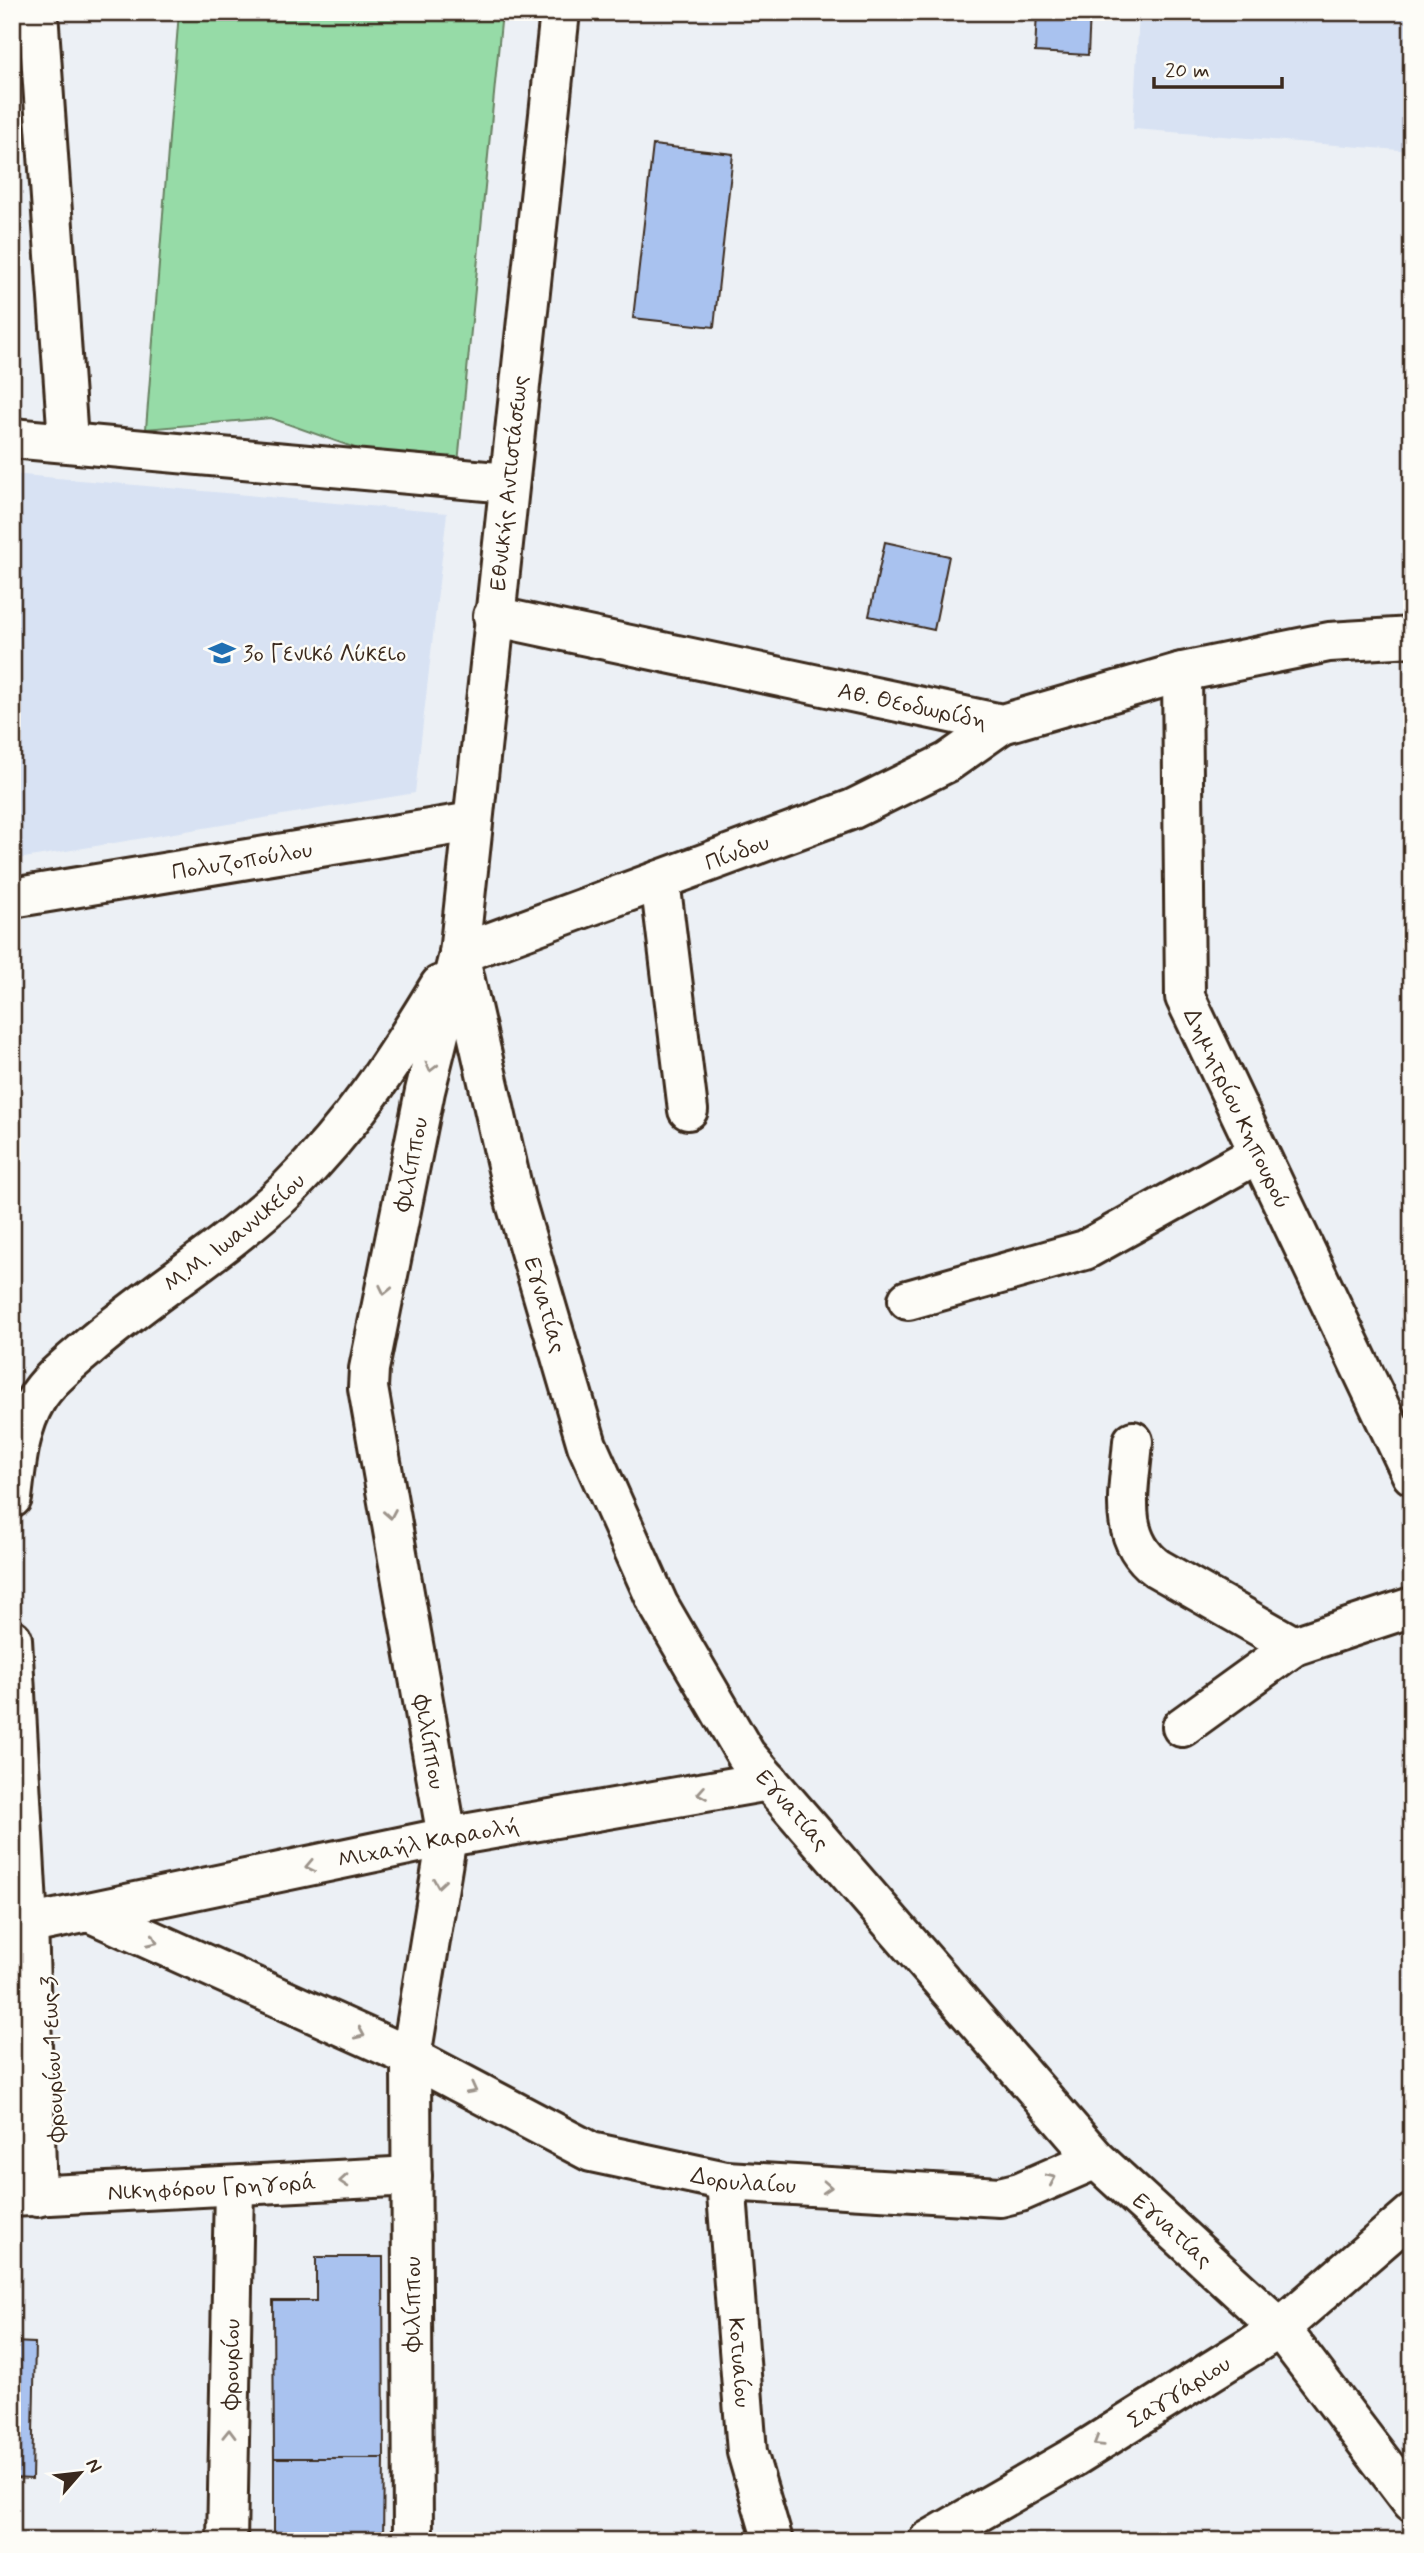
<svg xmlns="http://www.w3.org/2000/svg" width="1424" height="2553" viewBox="0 0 1424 2553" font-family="Mynerve,sans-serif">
<rect width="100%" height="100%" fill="#ecf0f5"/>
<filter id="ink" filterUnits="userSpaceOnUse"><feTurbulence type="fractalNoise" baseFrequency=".0143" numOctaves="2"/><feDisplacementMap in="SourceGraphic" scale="14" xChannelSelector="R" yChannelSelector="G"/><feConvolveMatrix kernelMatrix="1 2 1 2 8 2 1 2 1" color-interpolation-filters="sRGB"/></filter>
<g filter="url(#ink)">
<g fill="#d8e2f3">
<polygon points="1139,12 1412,12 1412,151 1133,129"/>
<polygon points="12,474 447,513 415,793 12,860"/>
</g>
<polygon fill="#96dba7" stroke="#688262" stroke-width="2" points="179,12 502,12 456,484 271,418 146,429"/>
<g fill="#a9c2ef" stroke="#3b2a1e" stroke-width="2">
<polygon points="1037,12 1090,12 1088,55 1035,52"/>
<polygon points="653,145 733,154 714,327 633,318"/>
<polygon points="885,542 949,556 934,630 869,616"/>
<polygon points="316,2257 383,2257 384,2458 274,2458 273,2301 316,2301"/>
<polygon points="12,2342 35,2343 32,2479 12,2478"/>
<polygon points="274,2458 384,2458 383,2541 274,2541"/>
</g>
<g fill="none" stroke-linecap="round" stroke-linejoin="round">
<defs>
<g id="minor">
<polyline points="38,12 68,441"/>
<polyline points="12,438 508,483"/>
<path id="s1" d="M493,616L1002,724L1182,672L1329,642L1412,637"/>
<path id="s2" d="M1182,672L1185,997L1412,1475"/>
<polyline points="660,880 688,1110"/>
<path id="s3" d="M12,898L472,822"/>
<path id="s4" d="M459,954L853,809L948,762L1002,724"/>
<polyline points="908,1300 1085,1250 1259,1153"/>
<path d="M1133,1441C1130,1486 1115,1537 1157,1568L1294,1646L1412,1607"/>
<path id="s5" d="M12,1498C16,1465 19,1428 36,1400C49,1378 73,1361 92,1344C155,1290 228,1247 288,1189C354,1123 392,1064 440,985"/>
<polyline points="12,1639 28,1924 37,2197"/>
<polyline points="1182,1727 1294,1646"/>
<path id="s6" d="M91,1913L411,2057L591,2152L726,2181L1000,2197L1020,2192L1096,2159"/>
<path id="s7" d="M12,1928L447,1837L769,1781"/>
<path id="s8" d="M726,2181L747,2452L773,2541"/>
<path id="s9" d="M12,2197L412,2176"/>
<path id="s10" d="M227,2541L234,2188"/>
<path id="s11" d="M413,2541L411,2057L447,1837L368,1388L369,1369L425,1091L459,954"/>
<path id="s12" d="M928,2541L1074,2457L1280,2328L1412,2214"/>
</g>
<g id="major">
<path id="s13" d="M560,12L459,954L515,1200L587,1445L658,1604L746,1755L1096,2159L1280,2328L1412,2502"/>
</g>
</defs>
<use href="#minor" stroke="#3b2a1e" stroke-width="44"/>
<use href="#major" stroke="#3b2a1e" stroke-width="44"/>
<use href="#minor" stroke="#fdfcf7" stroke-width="38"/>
<use href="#major" stroke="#fdfcf7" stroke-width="38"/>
</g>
<defs><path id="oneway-chevron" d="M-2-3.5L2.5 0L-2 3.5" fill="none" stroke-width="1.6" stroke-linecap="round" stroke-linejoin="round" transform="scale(1.75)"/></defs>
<g stroke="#9c938a">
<use href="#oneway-chevron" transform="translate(431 1067) rotate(104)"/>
<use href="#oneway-chevron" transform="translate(385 1290) rotate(102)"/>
<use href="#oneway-chevron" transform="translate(390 1514) rotate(80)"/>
<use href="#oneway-chevron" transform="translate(702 1793) rotate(170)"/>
<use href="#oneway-chevron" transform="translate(310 1866) rotate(168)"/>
<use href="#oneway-chevron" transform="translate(439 1883) rotate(99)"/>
<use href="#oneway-chevron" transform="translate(153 1941) rotate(24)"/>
<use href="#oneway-chevron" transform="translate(360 2034) rotate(24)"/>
<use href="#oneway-chevron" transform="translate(472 2089) rotate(28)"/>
<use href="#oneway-chevron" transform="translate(1051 2179) rotate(-24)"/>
<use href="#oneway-chevron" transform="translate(344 2181) rotate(176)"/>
<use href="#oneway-chevron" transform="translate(827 2187) rotate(3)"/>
<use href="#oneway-chevron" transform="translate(229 2434) rotate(-89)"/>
<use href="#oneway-chevron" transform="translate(1098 2442) rotate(148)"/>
</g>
</g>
<defs>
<symbol id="school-bare" viewBox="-9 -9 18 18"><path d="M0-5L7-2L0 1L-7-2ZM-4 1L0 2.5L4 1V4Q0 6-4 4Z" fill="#1f6fb2" stroke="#fdfcf7" stroke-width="2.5" paint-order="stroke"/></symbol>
</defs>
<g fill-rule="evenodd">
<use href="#school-bare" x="203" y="634" width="38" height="38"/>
</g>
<g text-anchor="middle" stroke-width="5" stroke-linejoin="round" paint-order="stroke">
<g font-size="23" fill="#3b2a1e" stroke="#fdfcf7">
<text transform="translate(508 483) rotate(-84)" y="8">Εθνικής Αντιστάσεως</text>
<text dy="8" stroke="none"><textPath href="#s1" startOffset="429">Αθ. Θεοδωρίδη</textPath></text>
<text dy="8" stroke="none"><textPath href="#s4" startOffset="296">Πίνδου</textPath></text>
<text dy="8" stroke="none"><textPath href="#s3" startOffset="233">Πολυζοπούλου</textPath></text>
<text dy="8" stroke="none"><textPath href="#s2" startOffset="448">Δημητρίου Κηπουρού</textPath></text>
<text dy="8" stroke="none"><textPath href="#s11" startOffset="1391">Φιλίππου</textPath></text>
<text dy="8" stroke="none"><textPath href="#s5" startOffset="362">Μ.Μ. Ιωαννικείου</textPath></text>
<text dy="8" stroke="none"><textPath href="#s13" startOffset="1309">Εγνατίας</textPath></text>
<text transform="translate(430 1742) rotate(80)" y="8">Φιλίππου</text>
<text dy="8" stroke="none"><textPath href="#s13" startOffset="1876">Εγνατίας</textPath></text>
<text dy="8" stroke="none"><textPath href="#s7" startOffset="425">Μιχαήλ Καραολή</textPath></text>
<text transform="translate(52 2059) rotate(-93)" y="8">Φρουρίου 1 εως 3</text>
<text dy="8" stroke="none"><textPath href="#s6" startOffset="710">Δορυλαίου</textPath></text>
<text dy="8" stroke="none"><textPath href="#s9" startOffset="200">Νικηφόρου Γρηγορά</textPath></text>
<text dy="8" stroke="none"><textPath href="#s13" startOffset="2443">Εγνατίας</textPath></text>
<text transform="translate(412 2304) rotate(-90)" y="8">Φιλίππου</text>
<text dy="8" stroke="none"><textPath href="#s8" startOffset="182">Κοτυαίου</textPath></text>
<text dy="8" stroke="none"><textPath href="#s10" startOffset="177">Φρουρίου</textPath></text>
<text dy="8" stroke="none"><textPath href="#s12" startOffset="292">Σαγγάριου</textPath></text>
</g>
<g font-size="23" fill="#3b2a1e" stroke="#fdfcf7" text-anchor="start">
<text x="243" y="661">3ο Γενικό Λύκειο</text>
</g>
</g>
<rect width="1424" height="2553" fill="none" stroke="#fdfcf7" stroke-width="42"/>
<rect x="21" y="21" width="1382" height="2511" fill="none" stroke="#3b2a1e" stroke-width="2.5" filter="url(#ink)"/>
<g transform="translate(80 2473) rotate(62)" stroke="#fdfcf7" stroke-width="5" paint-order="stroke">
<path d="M0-5L12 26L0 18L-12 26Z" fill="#3b2a1e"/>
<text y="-10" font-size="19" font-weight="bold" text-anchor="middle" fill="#3b2a1e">N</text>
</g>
<path d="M1154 77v10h128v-10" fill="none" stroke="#3b2a1e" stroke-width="3.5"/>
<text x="1165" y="77" font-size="21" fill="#3b2a1e" stroke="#fdfcf7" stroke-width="5" paint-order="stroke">20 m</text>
</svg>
